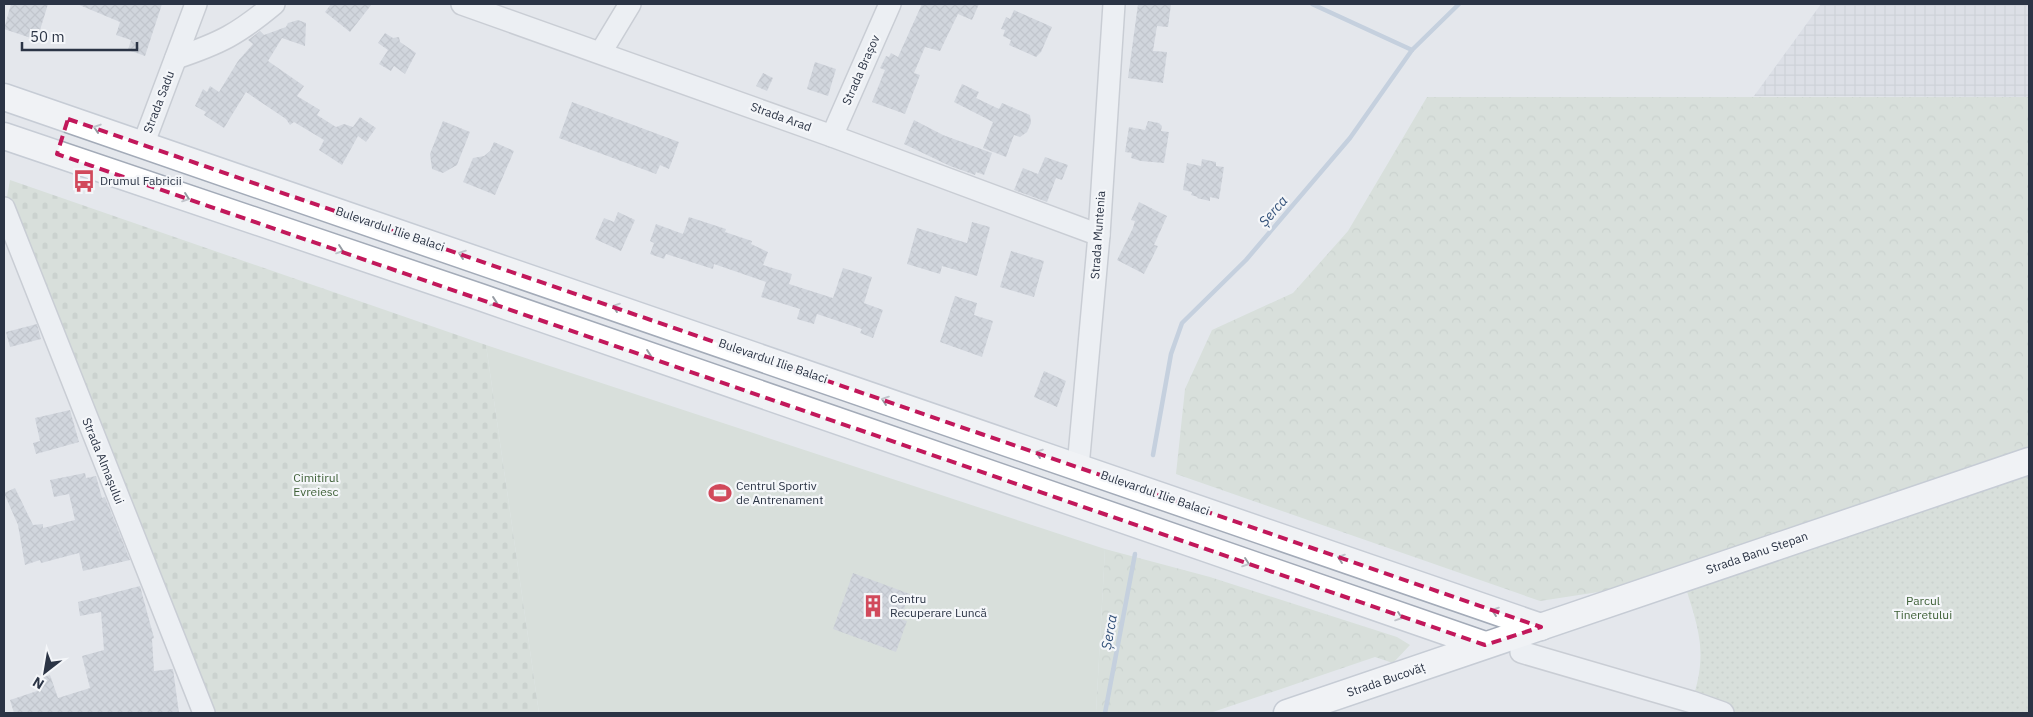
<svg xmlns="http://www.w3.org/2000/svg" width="2033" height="717" viewBox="0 0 2033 717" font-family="'IBM Plex Sans',sans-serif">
<defs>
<pattern id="industrial-grid" width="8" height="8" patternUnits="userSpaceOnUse" patternTransform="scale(1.25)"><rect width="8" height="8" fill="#d2d6de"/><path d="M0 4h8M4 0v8" fill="none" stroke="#b4b8c0"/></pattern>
<pattern id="forest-crowns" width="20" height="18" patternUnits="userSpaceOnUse" patternTransform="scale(1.25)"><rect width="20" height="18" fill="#c9d6c5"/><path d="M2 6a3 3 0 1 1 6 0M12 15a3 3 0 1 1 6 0" fill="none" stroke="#adb8ab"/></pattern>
<pattern id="cemetery-stones" width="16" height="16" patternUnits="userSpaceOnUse" patternTransform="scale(1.25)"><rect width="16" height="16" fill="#c9d6c5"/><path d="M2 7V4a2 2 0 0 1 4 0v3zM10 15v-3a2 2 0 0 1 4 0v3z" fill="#adb8ab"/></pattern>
<pattern id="park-dots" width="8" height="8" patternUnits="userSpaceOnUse" patternTransform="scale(1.25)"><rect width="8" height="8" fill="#c9d6c5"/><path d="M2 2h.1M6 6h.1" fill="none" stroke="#adb8ab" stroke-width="1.8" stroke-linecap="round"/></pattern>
<pattern id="building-cross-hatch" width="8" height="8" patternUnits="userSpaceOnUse" patternTransform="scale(1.25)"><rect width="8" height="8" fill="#bbc0ca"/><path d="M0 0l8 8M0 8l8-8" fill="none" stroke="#989da6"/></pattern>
</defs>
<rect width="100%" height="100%" fill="#e4e7ec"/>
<polygon fill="url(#industrial-grid)" points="1821,4 2029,4 2029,97 1754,96"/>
<polygon fill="#c9d6c5" points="486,345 1105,549 1096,713 539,713"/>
<g fill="url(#forest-crowns)">
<polygon points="1427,97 2029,97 2029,461 1683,579 1540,601 1176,474 1185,389 1212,330 1293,293 1348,231"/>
<polygon points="1105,549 1210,577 1397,637 1410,645 1393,663 1375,657 1210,713 1096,713"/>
</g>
<polygon fill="url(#cemetery-stones)" points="10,180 486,345 539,713 207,713 4,213"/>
<path fill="url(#park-dots)" d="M2029,461V713H1688C1709,655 1701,636 1683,579Z"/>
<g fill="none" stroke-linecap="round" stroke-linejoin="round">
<g stroke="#9fb4cc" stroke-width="4.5">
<polyline points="1312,4 1412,50"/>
<polyline points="1153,455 1171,354 1182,323 1246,260 1350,138 1412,50 1459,4"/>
<polyline points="1105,713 1135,554"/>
</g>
</g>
<g fill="url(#building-cross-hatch)">
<polygon points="11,4 48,4 37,40 4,29"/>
<polygon points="77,4 162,4 145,56 128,50 131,40 116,35 120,22"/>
<polygon points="331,4 372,4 350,32 325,12"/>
<polygon points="922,4 979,4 972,20 958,14 940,51 925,47 914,73 920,75 905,114 872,102 885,70 880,68 886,56 889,57 891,53 898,57"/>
<polygon points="1138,4 1171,4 1168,27 1157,26 1153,51 1167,52 1163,83 1128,78"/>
<polygon points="1014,10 1052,27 1041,52 1036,57 1009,45 1011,40 1003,36 1005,30 1001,29 1006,17 1010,19"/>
<polygon points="298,20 306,23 305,46 282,38 268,61 304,86 297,96 320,110 317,115 336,127 344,124 353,127 360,117 376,128 366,142 358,136 342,165 319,150 324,140 294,122 290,125 286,119 246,92 224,128 204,115 206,112 195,106 203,89 207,92 210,86 219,92 238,61 253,44 248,40 260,31 264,35 286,27 288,23"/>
<polygon points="385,33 393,38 399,37 400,42 416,53 405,74 394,66 391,71 379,64 388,50 378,43"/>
<polygon points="815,62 836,69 828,96 807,89"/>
<polygon points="763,73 773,78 767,91 756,86"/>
<polygon points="962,84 979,92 976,98 999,109 1002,103 1030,115 1031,123 1027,132 1020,137 1014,135 1006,157 983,148 993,122 954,102"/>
<polygon points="572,102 679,142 669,169 660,165 656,174 559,138"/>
<polygon points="914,120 943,135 992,153 984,175 976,172 975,175 950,166 904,144"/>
<polygon points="443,121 470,132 457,165 443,173 432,169 430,154"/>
<polygon points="1148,121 1159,123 1162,126 1161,131 1169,132 1164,163 1141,161 1131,158 1132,153 1125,152 1129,127 1145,130"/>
<polygon points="494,142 514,151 495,195 463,182 473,158 484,156 490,151"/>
<polygon points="1045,157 1068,165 1062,180 1056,178 1047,202 1014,190 1023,168 1038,174"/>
<polygon points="1202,159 1216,162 1216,166 1224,167 1219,199 1210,197 1210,201 1197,198 1198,197 1191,195 1192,192 1183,190 1187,163 1201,166"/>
<polygon points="1139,202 1167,216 1154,245 1158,246 1144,274 1117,260 1133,228 1135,221 1131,220"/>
<polygon points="618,212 635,220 621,251 595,239 604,218 614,222"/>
<polygon points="689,217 726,229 725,232 752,241 751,244 768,252 763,265 792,274 789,284 833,298 843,268 872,277 864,303 883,310 873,338 860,333 862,329 817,314 814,324 797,319 800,309 761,297 766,282 714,264 713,269 666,254 664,259 650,254 654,243 650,241 656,224 683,234"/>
<polygon points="972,222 990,227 977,276 942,266 940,274 907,264 917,228 967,243"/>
<polygon points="1011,251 1044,261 1034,297 1000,287"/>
<polygon points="955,296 977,303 974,315 993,321 982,357 940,342"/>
<polygon points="37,324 41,339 10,347 6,332"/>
<polygon points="1044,371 1066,381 1057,407 1034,397"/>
<polygon points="70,410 79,442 36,454 33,443 40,441 35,418"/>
<polygon points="85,473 86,478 96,476 102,498 105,497 130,560 83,571 79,553 41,563 40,560 25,565 18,525 4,493 15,488 33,525 43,524 43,528 75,520 69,494 54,497 50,480"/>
<polygon points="853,573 910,594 900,619 907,621 896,652 833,629"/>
<polygon points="140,586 154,638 152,639 154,671 173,669 179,713 14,713 10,700 37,691 33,681 50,675 58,698 90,688 82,656 104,650 101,612 80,616 78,602"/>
</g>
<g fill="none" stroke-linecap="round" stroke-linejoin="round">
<defs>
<g id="minor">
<polyline points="462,4 832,136 1099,235"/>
<polyline points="601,52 630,4"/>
<path d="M176,58C221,43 238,34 274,4"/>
<polyline points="832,136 890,4"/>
<polyline points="143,145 196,4"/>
<polyline points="4,208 204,713"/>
<polyline points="1078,467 1099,235 1114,4"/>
<polyline points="1521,652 1692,702 1723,713"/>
</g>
<g id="major">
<polyline points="4,97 1541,627"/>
<polyline points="4,136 480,297 1485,645"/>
<polyline points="1287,713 2029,461"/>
</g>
</defs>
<use href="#minor" stroke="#a9aeb7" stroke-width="24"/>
<use href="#major" stroke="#a3abb8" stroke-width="29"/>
<use href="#minor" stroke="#f7f8fa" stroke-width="21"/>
<use href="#major" stroke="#fff" stroke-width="26"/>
</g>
<defs><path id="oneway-chevron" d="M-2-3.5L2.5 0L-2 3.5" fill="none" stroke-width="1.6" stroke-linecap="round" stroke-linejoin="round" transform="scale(1.25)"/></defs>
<g stroke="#959aa2">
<use href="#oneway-chevron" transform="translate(97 128) rotate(-162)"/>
<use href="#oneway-chevron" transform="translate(186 198) rotate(19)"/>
<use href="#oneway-chevron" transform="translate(340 250) rotate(19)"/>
<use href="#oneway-chevron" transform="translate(462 254) rotate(-161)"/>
<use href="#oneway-chevron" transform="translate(494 302) rotate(19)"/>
<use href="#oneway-chevron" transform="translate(616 307) rotate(-161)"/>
<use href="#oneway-chevron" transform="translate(648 355) rotate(19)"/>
<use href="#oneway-chevron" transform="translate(885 400) rotate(-161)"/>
<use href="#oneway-chevron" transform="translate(1039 453) rotate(-161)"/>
<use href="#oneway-chevron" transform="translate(1341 558) rotate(-161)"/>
<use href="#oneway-chevron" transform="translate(1246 563) rotate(19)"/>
<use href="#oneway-chevron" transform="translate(1495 611) rotate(-161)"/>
<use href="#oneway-chevron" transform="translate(1399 617) rotate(19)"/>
</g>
<path d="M0 0H2033V717H0ZM68,119L1541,627L1485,645L57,154Z" fill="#e4e7ec" fill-opacity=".55" fill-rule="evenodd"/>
<path fill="none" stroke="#c2185b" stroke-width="4" stroke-dasharray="10 6" stroke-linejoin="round" d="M68,119L1541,627L1485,645L57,154Z"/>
<defs>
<symbol id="bus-bare" viewBox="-9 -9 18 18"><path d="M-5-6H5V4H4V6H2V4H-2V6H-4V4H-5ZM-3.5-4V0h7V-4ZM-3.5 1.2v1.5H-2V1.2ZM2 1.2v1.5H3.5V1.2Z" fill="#d1495b" stroke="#f4f6f9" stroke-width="2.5" paint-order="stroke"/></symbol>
<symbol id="stadium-bare" viewBox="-9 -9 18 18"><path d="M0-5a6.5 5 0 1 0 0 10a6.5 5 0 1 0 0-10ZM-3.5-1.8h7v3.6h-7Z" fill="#d1495b" stroke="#f4f6f9" stroke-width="2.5" paint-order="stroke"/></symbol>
<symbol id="building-bare" viewBox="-9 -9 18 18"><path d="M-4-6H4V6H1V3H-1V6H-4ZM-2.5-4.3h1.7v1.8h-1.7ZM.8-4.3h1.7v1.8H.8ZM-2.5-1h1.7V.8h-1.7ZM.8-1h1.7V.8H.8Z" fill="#d1495b" stroke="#f4f6f9" stroke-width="2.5" paint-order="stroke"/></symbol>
</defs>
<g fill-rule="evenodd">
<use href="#bus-bare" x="68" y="165" width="32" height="32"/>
<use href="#stadium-bare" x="704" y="477" width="32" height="32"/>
<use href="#building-bare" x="857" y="590" width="32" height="32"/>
</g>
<g text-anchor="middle" stroke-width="4.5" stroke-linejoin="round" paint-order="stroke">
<g font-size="12" fill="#2b3445" stroke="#f4f6f9">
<text transform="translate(861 70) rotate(-66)" y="4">Strada Brașov</text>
<text transform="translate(159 102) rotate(-69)" y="4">Strada Sadu</text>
<text transform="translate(781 117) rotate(20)" y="4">Strada Arad</text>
<text transform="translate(390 229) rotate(19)" y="4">Bulevardul Ilie Balaci</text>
<text transform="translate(1098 235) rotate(-86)" y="4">Strada Muntenia</text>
<text transform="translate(773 361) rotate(19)" y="4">Bulevardul Ilie Balaci</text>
<text transform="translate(103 461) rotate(68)" y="4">Strada Almașului</text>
<text transform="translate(1155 493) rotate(19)" y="4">Bulevardul Ilie Balaci</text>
<text transform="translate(1757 553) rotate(-19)" y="4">Strada Banu Stepan</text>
<text transform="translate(1386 680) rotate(-19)" y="4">Strada Bucovăț</text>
</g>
<g font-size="12" fill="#2b3445" stroke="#f4f6f9" text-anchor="start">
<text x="100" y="185">Drumul Fabricii</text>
<text x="736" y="490">Centrul Sportiv<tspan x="736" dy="14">de Antrenament</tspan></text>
<text x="890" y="603">Centru<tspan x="890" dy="14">Recuperare Luncă</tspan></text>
</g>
<g font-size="12" fill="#3f6138" stroke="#f4f6f9">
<text x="316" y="482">Cimitirul<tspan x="316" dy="14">Evreiesc</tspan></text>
<text x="1923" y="605">Parcul<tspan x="1923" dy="14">Tineretului</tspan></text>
</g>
<g font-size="14" font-style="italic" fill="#34527a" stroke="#f4f6f9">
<text transform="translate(1273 211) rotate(-49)" y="5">Șerca</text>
<text transform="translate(1109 632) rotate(-80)" y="5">Șerca</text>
</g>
</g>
<rect width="2033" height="717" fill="none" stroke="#2b3445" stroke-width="10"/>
<g transform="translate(45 672) rotate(211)" stroke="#f4f6f9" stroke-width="4" paint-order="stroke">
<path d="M0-4L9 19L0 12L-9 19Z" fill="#2b3445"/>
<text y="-8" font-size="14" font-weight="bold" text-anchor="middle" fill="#2b3445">N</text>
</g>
<path d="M22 42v8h115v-8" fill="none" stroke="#2b3445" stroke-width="2.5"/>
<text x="30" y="42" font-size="15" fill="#2b3445" stroke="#f4f6f9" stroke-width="4" paint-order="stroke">50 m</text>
</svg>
